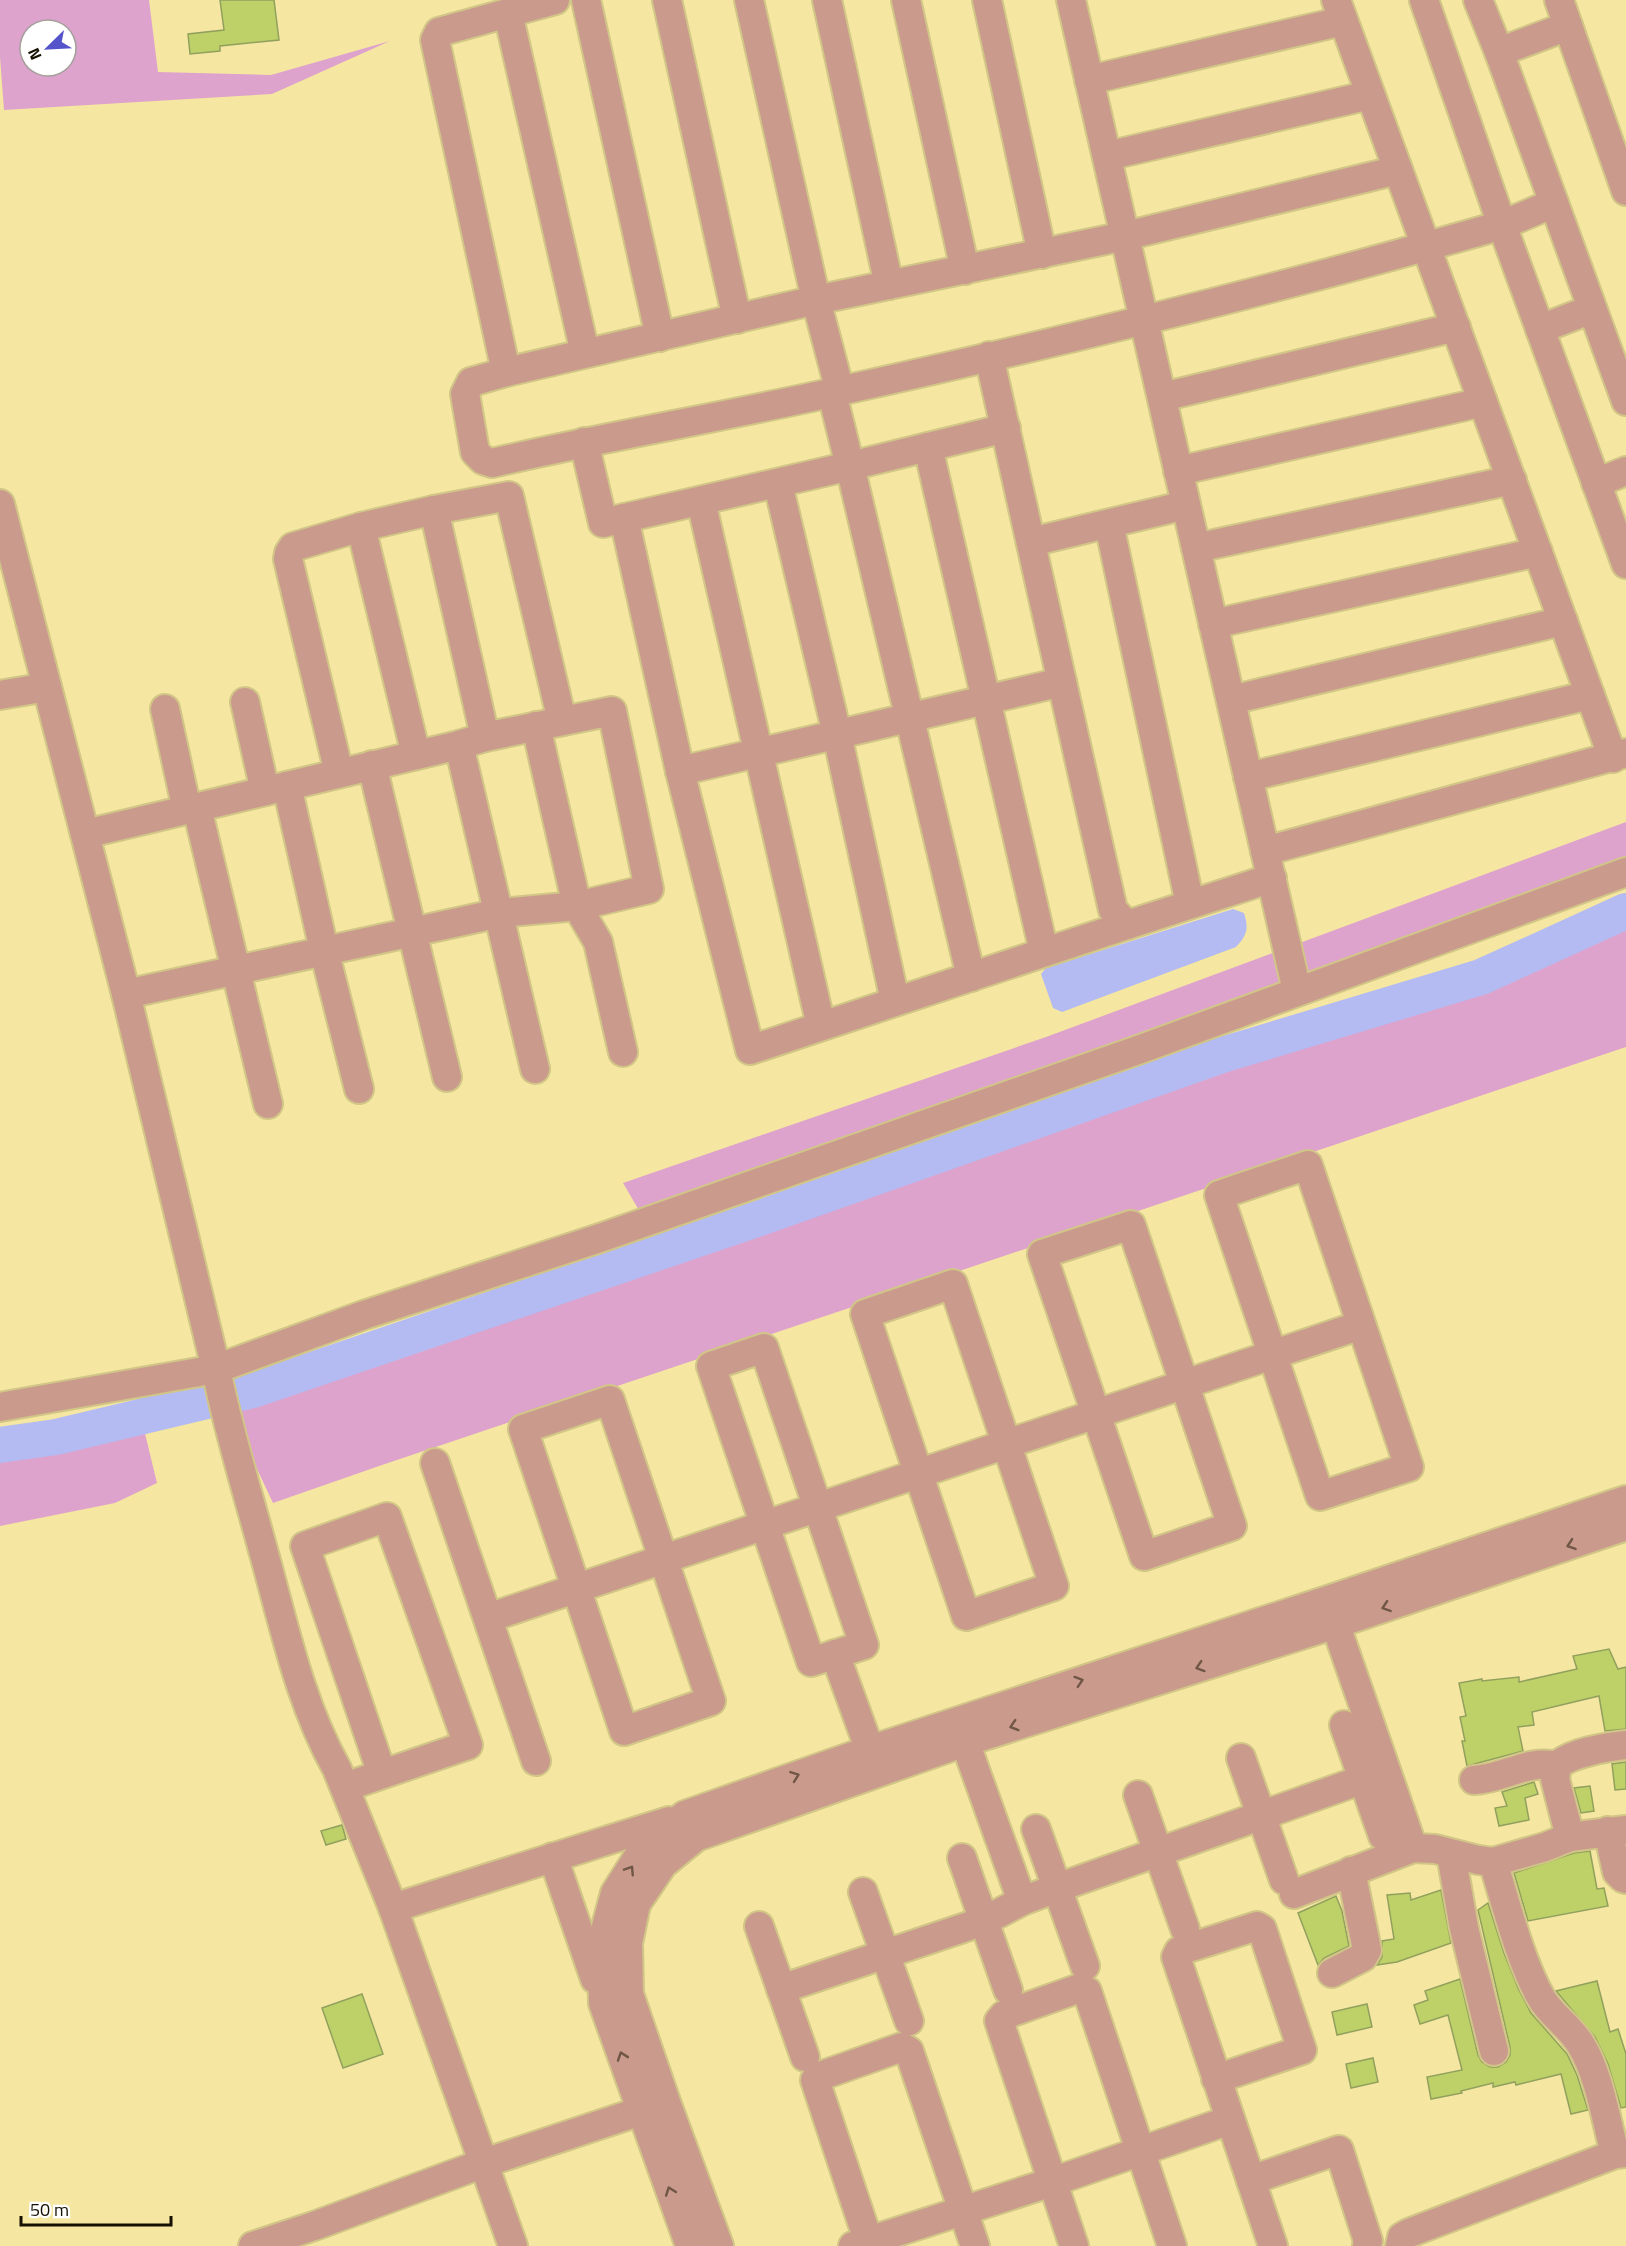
<svg xmlns="http://www.w3.org/2000/svg" width="1626" height="2246" viewBox="0 0 1626 2246" font-family="'Titillium Web',sans-serif">
<rect width="100%" height="100%" fill="#f5e7a1"/>
<g fill="#dea3cc" fill-rule="evenodd">
<path d="M0,0H149L158,72L271,75L390,41L272,94L4,110L0,57ZM30,30H66V66H30Z"/>
<polygon points="1626,822 1626,873 647,1224 623,1183 1046,1037"/>
<polygon points="1626,911 1626,1047 382,1465 273,1503 223,1397 253,1390 669,1249 1222,1055 1488,975"/>
<polygon points="141,1417 157,1483 115,1503 0,1526 0,1445 56,1437"/>
</g>
<path fill="#b3bbf2" d="M1233,909L1244,913C1249,929 1247,935 1236,947L1062,1012L1053,1008L1041,974L1046,968Z"/>
<g fill="none" stroke-linecap="round" stroke-linejoin="round">
<polyline stroke="#b3bbf2" stroke-width="36" points="0,1445 56,1437 253,1390 754,1220 1222,1055 1481,977 1626,911"/>
</g>
<g fill="#bdd168" stroke="#92a05e" stroke-width="1.5">
<polygon points="220,0 274,0 279,40 220,46 220,51 190,54 188,34 224,30"/>
<polygon points="1609,1649 1618,1669 1626,1667 1626,1729 1605,1731 1599,1696 1532,1712 1534,1725 1518,1727 1523,1751 1467,1766 1462,1741 1465,1741 1460,1717 1466,1716 1459,1683 1482,1679 1482,1681 1519,1677 1519,1682 1577,1669 1573,1656"/>
<polygon points="1626,1762 1626,1789 1615,1790 1612,1764"/>
<polygon points="1534,1782 1538,1794 1525,1798 1529,1820 1499,1826 1495,1808 1507,1806 1502,1792"/>
<polygon points="1590,1786 1594,1811 1581,1813 1574,1788"/>
<polygon points="342,1825 346,1839 326,1845 321,1831"/>
<polygon points="1590,1851 1597,1889 1604,1888 1608,1906 1528,1921 1514,1873 1574,1853"/>
<polygon points="1441,1890 1451,1943 1397,1962 1377,1965 1382,1957 1382,1941 1394,1939 1387,1895 1410,1893 1411,1900"/>
<polygon points="1336,1896 1342,1911 1349,1946 1324,1958 1318,1965 1298,1913"/>
<polygon points="1488,1903 1504,1953 1518,1988 1531,2013 1567,2054 1577,2075 1588,2110 1571,2114 1561,2074 1516,2085 1515,2082 1493,2087 1493,2083 1461,2091 1462,2093 1431,2099 1427,2077 1462,2070 1448,2015 1420,2024 1414,2005 1428,2000 1425,1991 1460,1979 1478,2055 1482,2062 1490,2067 1498,2067 1506,2062 1510,2055 1510,2047 1478,1910"/>
<polygon points="1597,1981 1610,2032 1618,2029 1626,2054 1626,2107 1621,2108 1608,2064 1595,2037 1556,1991"/>
<polygon points="362,1994 383,2054 343,2068 322,2008"/>
<polygon points="1367,2004 1372,2027 1337,2035 1332,2012"/>
<polygon points="1373,2058 1378,2082 1351,2088 1346,2064"/>
</g>
<g fill="none" stroke-linecap="round" stroke-linejoin="round">
<defs>
<g id="minor">
<path d="M555,0L439,32L435,40L506,372L471,382L465,394L475,452L483,460L492,463C607,436 724,417 839,391C1062,342 1283,288 1502,225L1554,203"/>
<polyline points="586,0 660,337"/>
<polyline points="667,0 737,319"/>
<polyline points="749,0 816,300 840,391"/>
<polyline points="827,0 889,285"/>
<polyline points="906,0 965,270"/>
<polyline points="987,0 1042,254"/>
<polyline points="1071,0 1297,991"/>
<polyline points="1336,0 1613,758"/>
<polyline points="1424,0 1502,225 1626,564"/>
<polyline points="1478,0 1499,52"/>
<polyline points="1559,0 1626,191"/>
<polyline points="508,13 585,353"/>
<polyline points="1568,26 1499,52 1626,401"/>
<polyline points="1089,80 1343,21"/>
<polyline points="1107,156 1370,95"/>
<polyline points="1540,329 1592,309"/>
<polyline points="989,356 1113,910 1127,925 1272,878"/>
<polyline points="506,372 816,300 1125,236 1398,170"/>
<polyline points="1162,397 1456,327"/>
<polyline points="584,442 603,523 850,466 832,393"/>
<polyline points="928,447 1044,952"/>
<polyline points="1178,471 1483,402"/>
<polyline points="1596,483 1626,471"/>
<polyline points="778,484 837,734 895,1001"/>
<polyline points="701,501 821,1026"/>
<polyline points="0,504 126,994 216,1369 0,1407"/>
<polyline points="434,510 485,737"/>
<polyline points="624,518 680,771 750,1050 1127,925"/>
<polyline points="1109,524 1190,904"/>
<polyline points="361,527 434,510 509,496 562,721"/>
<polyline points="1031,542 1186,505"/>
<polyline points="1196,548 1512,480"/>
<polyline points="1213,624 1538,552"/>
<polyline points="0,695 47,687"/>
<polyline points="1231,700 1563,621"/>
<polyline points="245,702 265,791"/>
<polyline points="165,709 187,810"/>
<polyline points="536,726 577,906 598,942 623,1052"/>
<polyline points="459,745 535,1069"/>
<polyline points="372,765 447,1077"/>
<polyline points="680,771 1062,682"/>
<polyline points="339,773 288,559 289,553 293,547 361,527 416,755"/>
<polyline points="1248,777 1590,695"/>
<polyline points="287,786 324,950 359,1089"/>
<polyline points="197,808 268,1104"/>
<polyline points="85,834 459,745 485,737 612,711 649,889 577,906 500,913 126,994"/>
<polyline points="1265,851 1626,753"/>
<polyline points="971,977 850,466 1006,428"/>
<polygon points="1308,1165 1409,1467 1320,1496 1219,1195"/>
<polygon points="1131,1225 1232,1526 1144,1556 1042,1254"/>
<polygon points="953,1284 1054,1586 966,1616 865,1314"/>
<polygon points="764,1348 864,1645 811,1662 711,1366"/>
<polygon points="610,1400 711,1701 624,1731 523,1429"/>
<polyline points="435,1463 536,1761"/>
<polyline points="1329,1606 1413,1848"/>
<polyline points="488,1618 1361,1325"/>
<polyline points="835,1654 876,1767"/>
<polyline points="1344,1725 1383,1836"/>
<polyline points="965,1742 1022,1901"/>
<polyline points="1241,1758 1284,1880"/>
<path d="M1474,1780C1503,1779 1528,1759 1557,1766"/>
<polyline points="345,1787 468,1745 387,1517 305,1546 382,1774"/>
<polyline points="1138,1795 1185,1929"/>
<polyline points="1036,1829 1085,1966"/>
<polyline points="1608,1831 1617,1872 1623,1878 1626,1879"/>
<path d="M1570,1837L1555,1779L1557,1766C1569,1753 1608,1747 1626,1745"/>
<polyline points="1451,1854 1464,1928 1494,2051"/>
<polyline points="553,1857 595,1979"/>
<polyline points="962,1858 1008,1990"/>
<path d="M1493,1862C1506,1903 1519,1958 1540,1996C1550,2015 1570,2026 1581,2045C1599,2074 1606,2120 1615,2154"/>
<polyline points="863,1892 909,2021"/>
<polyline points="1294,1894 1413,1848 1435,1849 1478,1860 1493,1862 1545,1847 1570,1837 1626,1830"/>
<polyline points="393,1908 669,1821"/>
<polyline points="759,1926 805,2057"/>
<polyline points="1332,1973 1363,1957 1367,1950 1351,1871"/>
<polyline points="781,1989 984,1921 1022,1901 1057,1888 1364,1779"/>
<polyline points="1216,2079 1302,2050 1262,1929 1257,1926 1179,1951 1176,1957 1273,2246"/>
<polyline points="1251,2180 1339,2150 1368,2241 1367,2246"/>
<polyline points="253,2246 314,2226 484,2163 659,2105"/>
<path d="M513,2246L393,1908L337,1769C299,1701 284,1625 263,1550C247,1490 228,1430 216,1369L364,1315L600,1238L1138,1050L1626,872"/>
<polyline points="690,2246 603,2003 602,1942 615,1893 643,1849 685,1815 870,1750 1328,1600 1626,1500"/>
<polyline points="719,2246 666,2102 629,1994 628,1943 636,1904 663,1864 696,1837 965,1742 1336,1624 1626,1526"/>
<polyline points="853,2246 1052,2182 1230,2120"/>
<polyline points="870,2246 815,2080 823,2075 902,2047 909,2051 975,2246"/>
<polyline points="1074,2246 999,2021 1004,2015 1080,1988 1087,1991 1172,2246"/>
<polyline points="1400,2246 1402,2237 1409,2233 1615,2154 1626,2153"/>
</g>
</defs>
<use href="#minor" stroke="#d1c587" stroke-width="32"/>
<use href="#minor" stroke="#ca9b8d" stroke-width="28"/>
</g>
<defs><path id="oneway-chevron" d="M-2-3.5L2.5 0L-2 3.5" fill="none" stroke-width="1.6" stroke-linecap="round" stroke-linejoin="round" transform="scale(1.5)"/></defs>
<g stroke="#705646">
<use href="#oneway-chevron" transform="translate(1571 1545) rotate(161)"/>
<use href="#oneway-chevron" transform="translate(1386 1607) rotate(161)"/>
<use href="#oneway-chevron" transform="translate(1200 1667) rotate(162)"/>
<use href="#oneway-chevron" transform="translate(1079 1681) rotate(-18)"/>
<use href="#oneway-chevron" transform="translate(1014 1726) rotate(162)"/>
<use href="#oneway-chevron" transform="translate(795 1776) rotate(-20)"/>
<use href="#oneway-chevron" transform="translate(630 1870) rotate(-57)"/>
<use href="#oneway-chevron" transform="translate(622 2056) rotate(-109)"/>
<use href="#oneway-chevron" transform="translate(670 2191) rotate(-110)"/>
</g>
<g transform="translate(48 48) rotate(246)"><circle r="28" fill="#ffffff" stroke="#a29f99" stroke-width="1.5"/>
<path d="M0-4.5L10 22L0 15L-10 22Z" fill="#5453ca"/>
<text y="-9" font-size="16" font-weight="bold" text-anchor="middle" fill="#161000">N</text>
</g>
<path d="M21 2216v9h150v-9" fill="none" stroke="#161000" stroke-width="3"/>
<text x="30" y="2216" font-size="18" fill="#161000" stroke="#ffffff" stroke-width="4.5" paint-order="stroke">50 m</text>
</svg>
